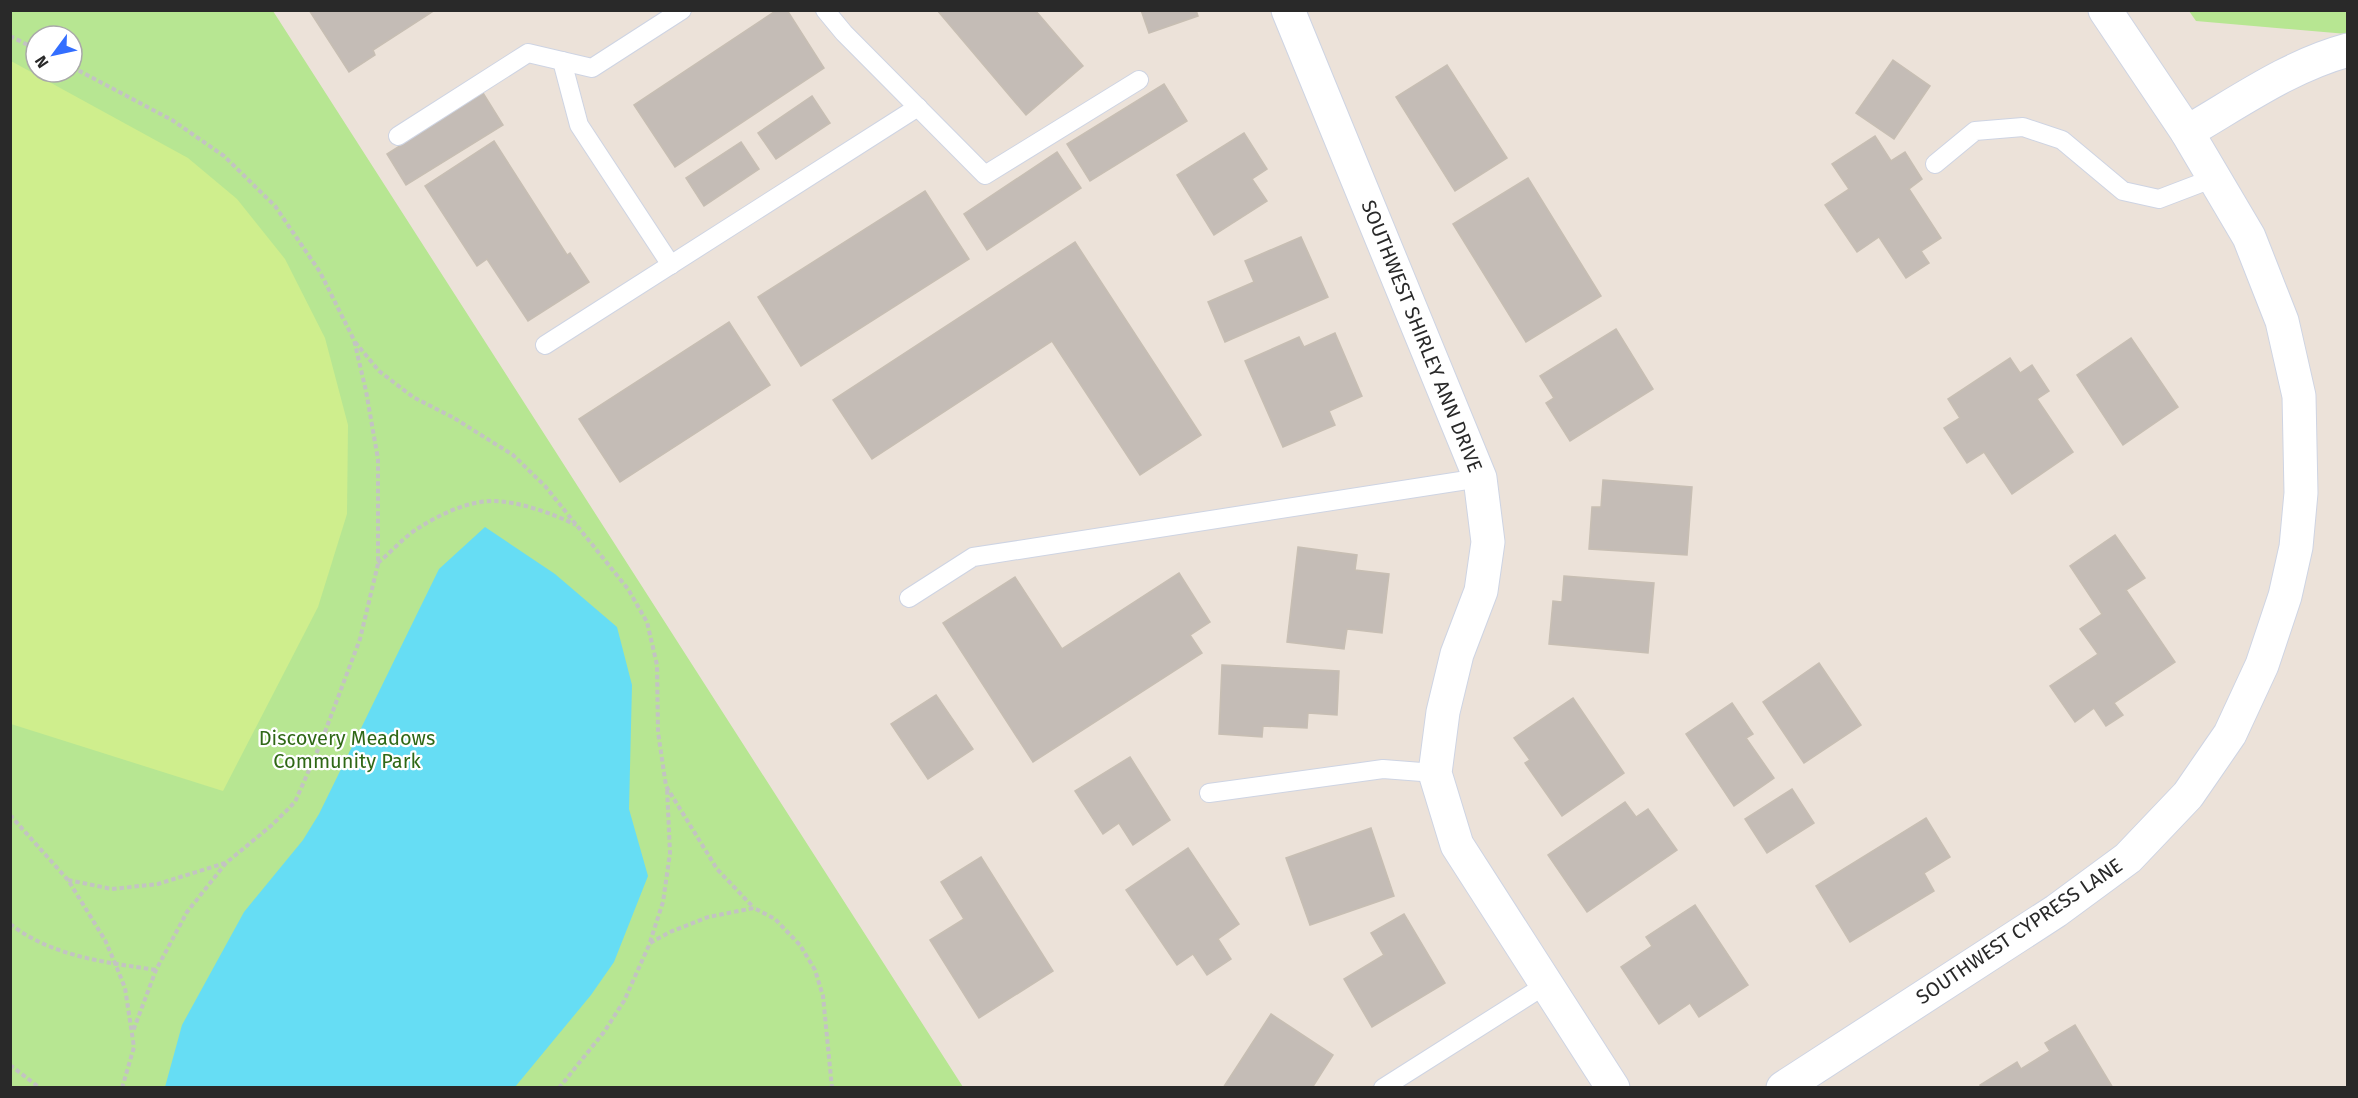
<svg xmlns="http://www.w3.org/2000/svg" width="2358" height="1098" viewBox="0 0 2358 1098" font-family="'Fira Sans',sans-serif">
<rect width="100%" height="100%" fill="#ece2d9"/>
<g fill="#b7e692" fill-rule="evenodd">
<path d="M10,11H273L963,1087H11ZM36,36H72V72H36Z"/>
<polygon points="2189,11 2347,11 2347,34 2196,21"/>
</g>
<polygon fill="#cfee8d" points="11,61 188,158 237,199 285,259 325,338 348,425 347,514 318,607 223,791 11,724"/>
<polygon fill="#66ddf4" points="485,527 555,574 617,627 632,685 629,809 648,876 614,962 591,995 515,1087 165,1087 182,1025 244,912 303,840 319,814 439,569"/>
<g fill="#c4bcb6" stroke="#c7beb3" stroke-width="1.5">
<polygon points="309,10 435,10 373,50 375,55 349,72"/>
<polygon points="777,10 787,10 824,68 675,167 634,105"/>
<polygon points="937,10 1035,10 1083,66 1026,115"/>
<polygon points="1141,10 1196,10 1198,16 1149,33"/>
<polygon points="1893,60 1930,86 1894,139 1856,113"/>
<polygon points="1447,65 1507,158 1455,191 1396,97"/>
<polygon points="1164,84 1187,121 1090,181 1067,144"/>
<polygon points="483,93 503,125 406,185 387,154"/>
<polygon points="812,96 830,123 776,159 758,133"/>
<polygon points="1244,133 1267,169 1252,179 1267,201 1214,235 1177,175"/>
<polygon points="1875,136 1891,161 1905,152 1922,179 1909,189 1941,238 1921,251 1929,263 1906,278 1879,237 1857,252 1825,205 1849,189 1832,164"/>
<polygon points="494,141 567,255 570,253 589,282 528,321 487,259 477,266 425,186"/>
<polygon points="741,142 759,169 704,206 686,178"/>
<polygon points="1057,152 1081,188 987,250 964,214"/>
<polygon points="1528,178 1601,296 1526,342 1453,224"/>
<polygon points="925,191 969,259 801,366 758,297"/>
<polygon points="1301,237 1328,297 1225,342 1208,302 1254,282 1245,261"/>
<polygon points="1075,242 1201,435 1140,475 1052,341 872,459 833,400"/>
<polygon points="729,322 770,385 620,482 579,419"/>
<polygon points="1616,329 1653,389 1570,441 1546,403 1554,398 1540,376"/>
<polygon points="1335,333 1362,396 1329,411 1335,425 1283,447 1245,361 1299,337 1304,347"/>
<polygon points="2131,338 2178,407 2123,445 2077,375"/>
<polygon points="2010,358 2020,373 2032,365 2049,391 2037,399 2073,452 2012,494 1984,452 1967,463 1944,428 1960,418 1948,399"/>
<polygon points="1603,480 1692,487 1687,555 1589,549 1592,507 1601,507"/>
<polygon points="2115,535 2145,578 2126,590 2175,662 2114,703 2123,715 2106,726 2094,708 2075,722 2050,686 2098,654 2080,629 2102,614 2070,566"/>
<polygon points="1298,547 1357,555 1355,570 1389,574 1382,633 1347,629 1344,649 1287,642"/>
<polygon points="1179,573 1210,622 1190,635 1202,653 1033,762 943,623 1015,577 1062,649"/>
<polygon points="1564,576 1654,583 1648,653 1549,644 1553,601 1562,602"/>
<polygon points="1819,663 1861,725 1804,763 1763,702"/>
<polygon points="1222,665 1339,671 1337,715 1308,713 1307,728 1263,726 1262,737 1219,734"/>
<polygon points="936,695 973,749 928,779 891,724"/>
<polygon points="1573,698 1624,773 1562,816 1525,763 1530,760 1514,738"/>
<polygon points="1732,703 1753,734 1746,738 1774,778 1734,806 1686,734"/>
<polygon points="1130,757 1170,820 1133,845 1119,823 1103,834 1075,791"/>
<polygon points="1792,789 1814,823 1767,853 1745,819"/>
<polygon points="1625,802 1636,817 1648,809 1677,850 1587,912 1548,855"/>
<polygon points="1926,818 1950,857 1924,873 1934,891 1850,942 1816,886"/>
<polygon points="1371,828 1394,896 1310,925 1286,858"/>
<polygon points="1188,848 1239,924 1218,939 1231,959 1207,975 1193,954 1177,965 1126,890"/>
<polygon points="981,857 1053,971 979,1018 930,940 964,919 941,882"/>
<polygon points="1695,905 1748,985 1699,1017 1690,1003 1659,1024 1621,967 1652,946 1646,937"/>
<polygon points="1404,914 1445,983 1372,1027 1344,979 1384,955 1371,933"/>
<polygon points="1271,1014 1333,1055 1312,1088 1223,1088"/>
<polygon points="2075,1025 2113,1088 1981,1088 1980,1085 2017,1062 2021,1069 2050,1051 2045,1043"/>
</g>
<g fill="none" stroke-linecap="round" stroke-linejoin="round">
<defs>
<g id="service">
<polyline points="825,10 844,33 985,175 1139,80"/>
<polyline points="562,61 579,125 671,265"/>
<polyline points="398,136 528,53 592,68 682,10"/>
<polyline points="1935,164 1975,131 2023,127 2062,140 2123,191 2159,199 2214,178"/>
<polyline points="545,345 918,107"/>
<polyline points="909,598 973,557 1480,478"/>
<polyline points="1209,793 1383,769 1435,773"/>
<polyline points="1383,1088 1547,984"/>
</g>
<polyline id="minor" points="1288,10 1480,478 1488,542 1481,591 1457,654 1443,712 1435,773 1457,845 1613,1088"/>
<path id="tertiary" d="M2187,132C2239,102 2289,66 2348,50"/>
<polyline id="secondary" points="1783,1088 2056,911 2128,858 2188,795 2230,734 2262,665 2285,596 2296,547 2301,493 2299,396 2282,321 2249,237 2187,132 2105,10"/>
</defs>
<use href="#service" stroke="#ced4e3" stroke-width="20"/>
<use href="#minor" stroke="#ced4e3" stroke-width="35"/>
<use href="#tertiary" stroke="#ced4e3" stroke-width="35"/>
<use href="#secondary" stroke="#ced4e3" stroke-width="35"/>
<g stroke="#c3c3c3" stroke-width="4" stroke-dasharray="4.5 3" stroke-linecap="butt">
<polyline points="10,36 36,49"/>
<polyline points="72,67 172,120 224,156 275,206 320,272 354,340 366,391 378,459 378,564 360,639 320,745 295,802 272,825 226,863 187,912 156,970 133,1031"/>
<polyline points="355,342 379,371 413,397 454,418 513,455 545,486 628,589 647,622 657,665 658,732 666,786 717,869 754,908"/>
<path d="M378,563C392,551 405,536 420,527C441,514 468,501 493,501C518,501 554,514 576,525"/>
<polyline points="10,815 68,880 105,940 115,963 125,988 134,1047 122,1088"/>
<polyline points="68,880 112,889 158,884 225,863"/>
<path d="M10,924C53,957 105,962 156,970"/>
<polyline points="650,942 663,902 670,853 667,787"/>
<polyline points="10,1065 40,1088"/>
<polyline points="559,1088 604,1032 624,1001 650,943 670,932 708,917 754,908 775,919 800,945 815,970 823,996 832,1088"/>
</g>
<use href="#service" stroke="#fff" stroke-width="18"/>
<use href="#minor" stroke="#fff" stroke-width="33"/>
<use href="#tertiary" stroke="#fff" stroke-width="33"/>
<use href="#secondary" stroke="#fff" stroke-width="33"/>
</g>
<g text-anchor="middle" stroke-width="4.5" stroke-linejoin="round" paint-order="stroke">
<g font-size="20" fill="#292929" stroke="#fff">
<text transform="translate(1422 336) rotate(68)" y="7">SOUTHWEST SHIRLEY ANN DRIVE</text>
<text transform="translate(2019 931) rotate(-34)" y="7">SOUTHWEST CYPRESS LANE</text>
</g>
<g font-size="20" fill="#2f6816" stroke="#fff">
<text x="347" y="745">Discovery Meadows<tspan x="347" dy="23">Community Park</tspan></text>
</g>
</g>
<rect width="2358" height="1098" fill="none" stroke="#292929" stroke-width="24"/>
<g transform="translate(54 54) rotate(237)"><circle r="28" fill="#ffffff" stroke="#a9a9a9" stroke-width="1.5"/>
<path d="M0-4.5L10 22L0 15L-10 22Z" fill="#336eff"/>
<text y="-9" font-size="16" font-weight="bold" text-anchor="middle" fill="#292929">N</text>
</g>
</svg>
